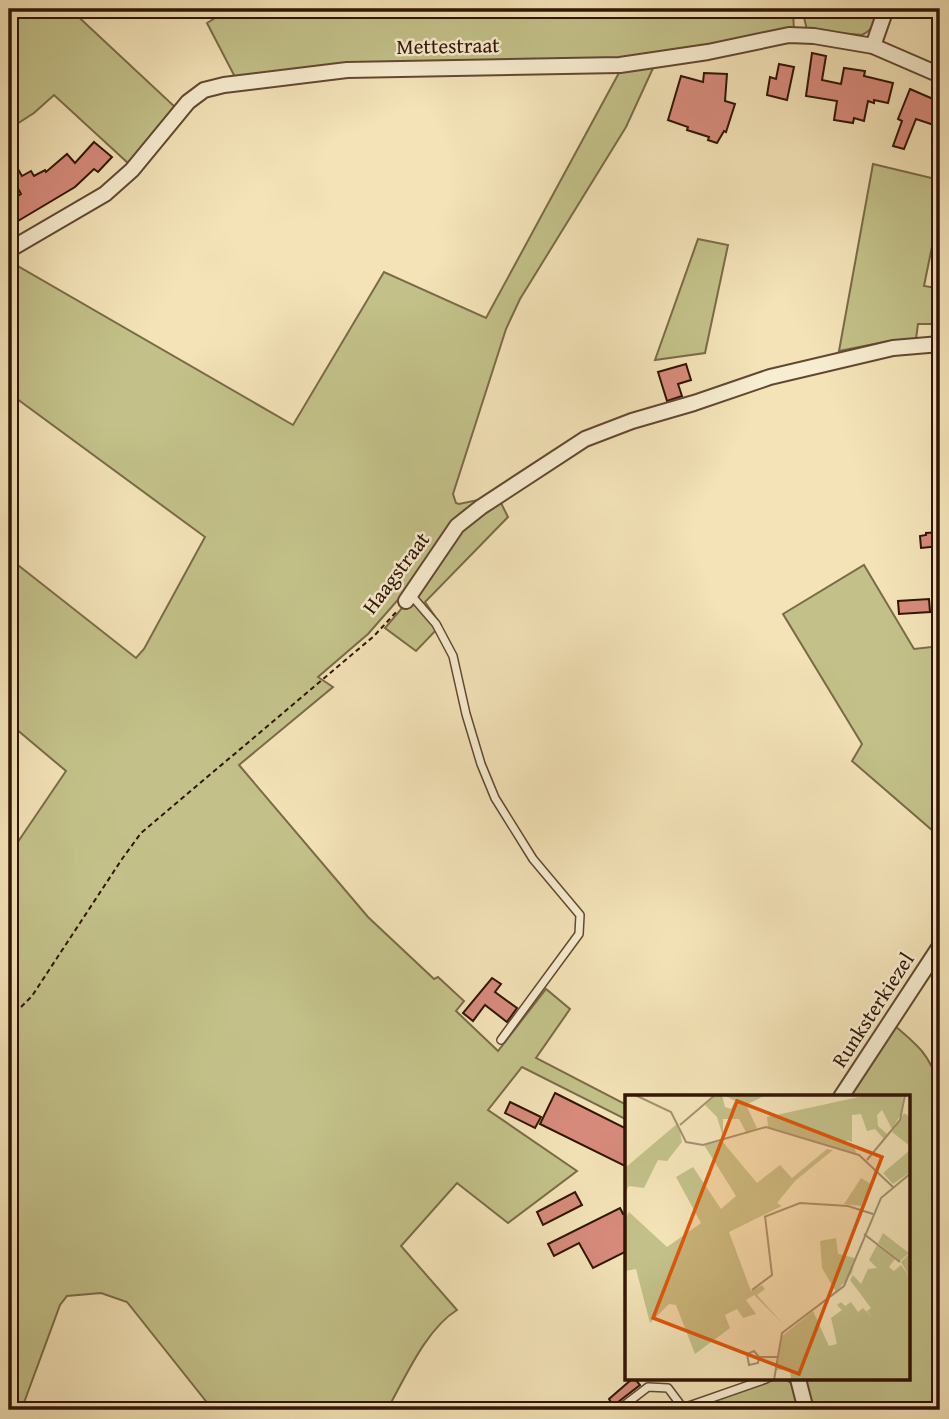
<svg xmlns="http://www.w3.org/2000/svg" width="949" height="1419" viewBox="0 0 949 1419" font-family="'Gentium Book Plus',serif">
<rect width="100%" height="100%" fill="#f3e3b7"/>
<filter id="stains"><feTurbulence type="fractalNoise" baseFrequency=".00286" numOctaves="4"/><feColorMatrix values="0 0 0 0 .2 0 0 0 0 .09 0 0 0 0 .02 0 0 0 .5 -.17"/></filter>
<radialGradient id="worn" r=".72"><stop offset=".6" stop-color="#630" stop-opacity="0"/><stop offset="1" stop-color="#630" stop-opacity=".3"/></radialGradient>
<g fill="#c3c189" stroke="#7a6b47" stroke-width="2">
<polygon points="9,9 70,9 175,107 129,164 54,95 34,113 9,129"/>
<polygon points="230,9 695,9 695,13 704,15 708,9 713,9 709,15 722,16 727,9 765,9 767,15 793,11 794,31 623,61 429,61 361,65 235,77 207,23"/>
<path d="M802,9H880C876,21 874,29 862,35L807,30Z"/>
<path d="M654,66L626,127L520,299L506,329L453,494L456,503L459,504L487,498L368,634L318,677L333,687L239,765L368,917L434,979L438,977L464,1001L456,1011L498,1051L546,989L570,1009L536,1058L627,1105V1120L522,1067L488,1110L577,1171L508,1223L457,1183L401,1246L457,1310C426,1329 405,1378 387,1410H213L127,1302L101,1293L67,1296L60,1305L22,1408L20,1410H9V855L66,771L9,723V558L136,658L144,649L205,537L9,393V261L293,425L384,272L486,318L620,71Z"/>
<polygon points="873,164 940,180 940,207 924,286 937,288 934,324 918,324 916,339 889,341 839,351"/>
<polygon points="698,239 728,245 705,353 655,360"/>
<polygon points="499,499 508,517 425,602 441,625 416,651 385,628 420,587 455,533"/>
<polygon points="864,565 914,649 940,646 940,837 852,761 862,744 783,614"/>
<path d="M895,1026C920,1047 928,1054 940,1085V1410H893L890,1405L880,1410H812L804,1379H909V1097H847Z"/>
<polygon points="777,1379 785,1379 795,1386 801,1410 695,1410 693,1407"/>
</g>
<g fill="#d78b7c" stroke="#311505" stroke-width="2">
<polygon points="812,53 826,56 822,80 841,84 844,68 865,71 864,76 893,83 888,103 874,100 874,103 868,101 864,121 854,118 853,123 834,120 837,101 806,96"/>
<polygon points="779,64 794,67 787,100 767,95 770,77 776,79"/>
<polygon points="704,73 727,74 725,101 735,104 726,132 724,131 717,143 708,140 709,137 687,130 688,127 668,120 681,76 703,82"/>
<polygon points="910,89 940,102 940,127 916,119 904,149 893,146 902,121 898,119"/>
<polygon points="94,142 112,157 98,172 94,169 75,187 18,221 9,206 9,202 21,194 9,173 9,154 22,176 31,171 34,176 45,170 46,172 67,154 75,163"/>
<polygon points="686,364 691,380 678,384 682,396 667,401 658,372"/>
<polygon points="940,532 940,546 921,548 920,536 926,535 926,533"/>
<polygon points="929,599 930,612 899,614 898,601"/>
<polygon points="492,978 501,984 495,992 517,1008 507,1022 485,1005 473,1021 463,1013"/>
<polygon points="555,1093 627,1129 627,1167 540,1124"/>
<polygon points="510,1102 541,1117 535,1128 505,1113"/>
<polygon points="575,1192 582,1205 543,1225 537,1212"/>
<polygon points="620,1208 623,1214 627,1212 627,1251 593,1268 579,1243 554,1256 548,1244"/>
<polygon points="632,1379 635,1379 640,1385 613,1406 609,1399"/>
</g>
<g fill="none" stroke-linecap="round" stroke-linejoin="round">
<defs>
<g id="lane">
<polyline points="411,595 436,624 453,656 466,714 481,764 495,798 533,859 580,915 579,934 501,1040"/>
<polyline points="618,1410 648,1387 668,1388 683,1408"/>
<polyline points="684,1410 683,1408 766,1379"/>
</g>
<g id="street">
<polyline points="873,46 886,9"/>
<polyline points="9,250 105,194 132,170 188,102 204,90 224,85 347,70 620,65 708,52 789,35 814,36 873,46 940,75"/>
<polyline points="406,601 457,526 481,507 585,439 632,421 694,403 770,377 893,348 940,344"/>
<polyline points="841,1097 940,946"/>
<polyline points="798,1379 806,1410"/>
</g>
</defs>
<use href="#lane" stroke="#624832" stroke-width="10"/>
<use href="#street" stroke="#624832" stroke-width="18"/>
<polyline stroke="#311505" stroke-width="2" stroke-dasharray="5 3.5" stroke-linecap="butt" points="9,1019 32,996 122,859 141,833 374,636 398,610"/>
<use href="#lane" stroke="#f7edd0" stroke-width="7"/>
<use href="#street" stroke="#f7edd0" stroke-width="14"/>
</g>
<g text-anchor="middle" stroke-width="5" stroke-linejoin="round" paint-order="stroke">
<g font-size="21" fill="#311505" stroke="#f7edd0">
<text transform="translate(448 46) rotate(-1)" y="7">Mettestraat</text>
<text transform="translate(396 573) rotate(-53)" y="7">Haagstraat</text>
<text transform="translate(873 1010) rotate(-57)" y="7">Runksterkiezel</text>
</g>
</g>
<g transform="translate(625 1095)">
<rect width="285" height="285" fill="#f3e3b7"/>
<path d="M91,0H97L100,12L106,14L110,6L99,0H141L121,10L132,33L122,39L114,24H98V42L92,22L80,10ZM243,0H278L277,17L267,34L257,15L252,20L253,31L262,39L259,44L250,34L242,36L236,19L227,20V47L222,45L220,50H229L231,58L143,32L142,22ZM279,18L285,22V51L267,37ZM53,28L57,47L42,66L33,65L19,93L4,91L0,97V73ZM97,46L132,88L155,70L167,83L202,54L208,55L170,86L152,108L157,111L104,137L126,196L137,190L140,194L132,200L159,230L129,200L121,205L131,219L118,223L112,214L100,220L105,233L70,259L51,210L44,209L25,228L11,174L0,176V124L4,117L42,152L76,128L51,82L68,72L96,114L111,101L79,50ZM285,55V77L268,89L258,78ZM236,83L246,89L236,111L219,109ZM258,138L284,158L275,166L253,148ZM211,143L213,159L230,163L227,178L211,197L197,173L195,146ZM252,150L270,164L264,172L269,176L276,170L284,181L276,167L285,158V285H166L165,274L152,275L157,241L188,216L204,251L212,249L206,223L217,215L212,210L216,207L220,211L226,207L233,217L238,213L247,222L242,216L246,213L225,185L228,180L236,189L243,174L252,173L244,165Z" fill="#c3c189"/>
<path fill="none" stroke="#a59170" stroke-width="2" d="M10,0L46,17L61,47L78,50L141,32L234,60L268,92M55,30L90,0M242,65L275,25L280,0M139,122L175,108L223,111L248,119M239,139L275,167M127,195L147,180L140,121M134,262L129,256L122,259L124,270L133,268L134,262H153M149,285L157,238L219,191L256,103L286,78"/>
<path fill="#df560c" fill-opacity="0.15" stroke="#df560c" stroke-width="3.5" d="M112,6L257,62L174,279L28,223Z"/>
<rect width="285" height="285" fill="none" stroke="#311505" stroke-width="3.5"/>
</g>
<rect width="949" height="1419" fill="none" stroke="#f3e3b7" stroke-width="35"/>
<rect x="10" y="10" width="928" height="1398" fill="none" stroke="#311505" stroke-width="3.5"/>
<rect x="18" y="18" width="914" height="1384" fill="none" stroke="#311505" stroke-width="2"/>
<rect width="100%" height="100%" filter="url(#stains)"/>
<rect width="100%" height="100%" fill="url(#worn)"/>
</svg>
